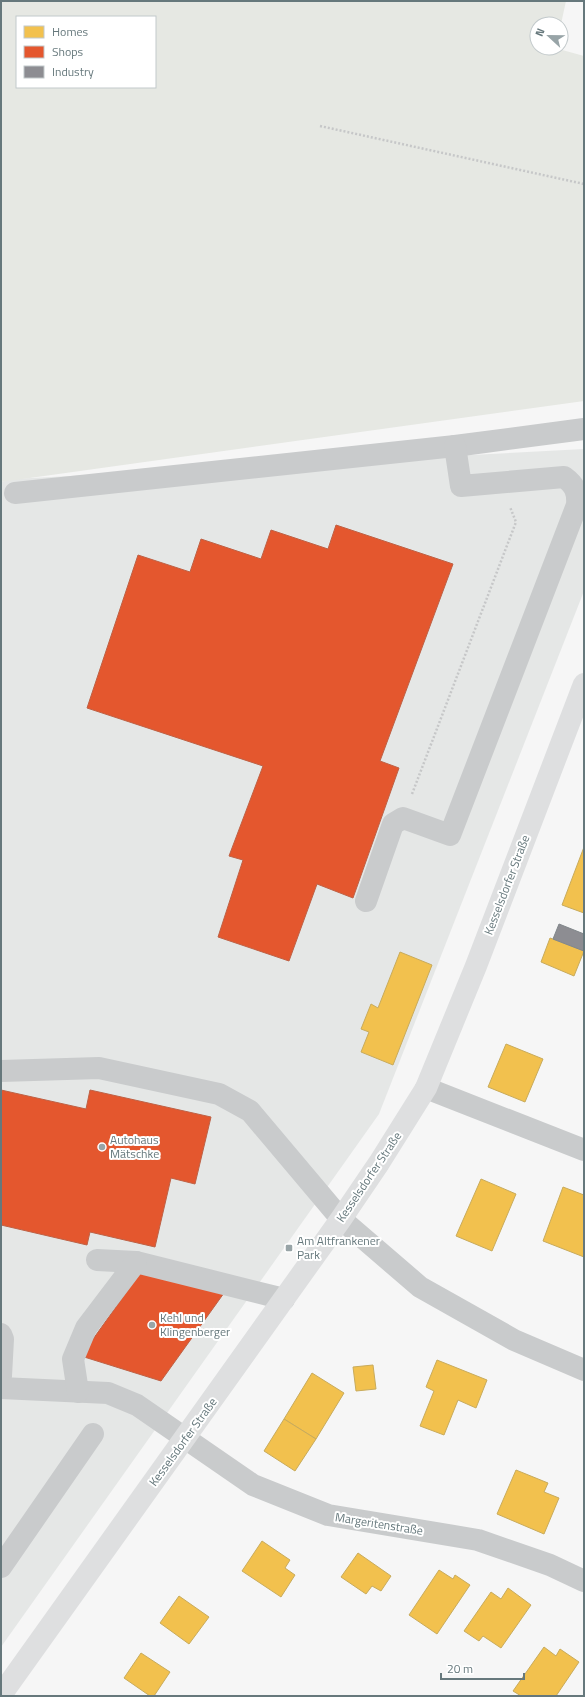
<svg xmlns="http://www.w3.org/2000/svg" width="585" height="1697" viewBox="0 0 585 1697" font-family="'Titillium Web',sans-serif">
<rect width="100%" height="100%" fill="#f6f6f6"/>
<polygon fill="#e5e7e6" points="584,449 584,591 379,1114 1,1647 1,482 13,479"/>
<path fill="#e6e8e3" fill-rule="evenodd" d="M1,1H566L561,24H537V48H555L584,56V401L1,482ZM17,17H155V87H17Z"/>
<g fill="#f2c14e" stroke="#c8ab5c">
<polygon points="584,847 584,913 562,905"/>
<polygon points="550,938 584,951 574,976 541,962"/>
<polygon points="400,952 432,965 393,1065 361,1052 369,1032 361,1029 371,1004 378,1008"/>
<polygon points="506,1044 543,1059 525,1102 488,1087"/>
<polygon points="481,1179 516,1194 492,1251 456,1236"/>
<polygon points="563,1187 584,1195 584,1257 543,1241"/>
<polygon points="437,1360 487,1380 476,1408 458,1400 444,1435 420,1426 434,1391 426,1387"/>
<polygon points="373,1365 376,1389 356,1391 353,1367"/>
<polygon points="312,1373 344,1393 316,1439 284,1419"/>
<polygon points="284,1419 316,1439 295,1471 264,1451"/>
<polygon points="516,1470 548,1483 544,1492 559,1498 544,1534 497,1514"/>
<polygon points="262,1541 290,1560 285,1568 295,1575 281,1597 242,1571"/>
<polygon points="358,1553 391,1576 381,1591 372,1586 366,1594 341,1577"/>
<polygon points="439,1570 453,1579 455,1575 470,1585 437,1634 409,1615"/>
<polygon points="508,1588 531,1605 501,1648 483,1636 479,1641 464,1631 491,1592 501,1599"/>
<polygon points="179,1596 209,1617 189,1644 160,1623"/>
<polygon points="544,1647 556,1656 560,1649 579,1662 556,1696 521,1696 513,1691"/>
<polygon points="141,1653 170,1672 154,1696 150,1696 124,1678"/>
</g>
<g fill="#e4572e" stroke="#be6145">
<polygon points="336,525 453,564 380,761 399,768 353,898 317,884 289,961 218,937 243,860 229,856 263,766 87,708 138,555 190,572 201,539 261,559 271,530 328,549"/>
<polygon points="1,1090 86,1109 90,1090 211,1117 195,1184 171,1178 155,1247 90,1232 87,1245 1,1225"/>
<polygon points="140,1273 224,1293 161,1381 81,1356"/>
</g>
<polygon fill="#8d8d92" stroke="#81878b" points="559,924 584,934 584,951 553,939"/>
<g fill="none" stroke-linecap="round" stroke-linejoin="round">
<g stroke="#c6c7c8" stroke-width="2.5" stroke-dasharray="2 2" stroke-linecap="butt">
<polyline points="320,126 584,184"/>
<polyline points="412,794 516,522 510,507"/>
</g>
<g stroke="#c9cbcc" stroke-width="22">
<polyline points="15,493 455,446 584,429"/>
<path d="M366,901L393,824L403,818L450,835L577,505C578,492 575,485 564,477L461,486L455,446"/>
<polyline points="1,1071 99,1068 219,1094 250,1111 341,1219 420,1287 514,1340 584,1370"/>
<polyline points="426,1088 584,1150"/>
<polyline points="97,1260 136,1262 284,1299"/>
<polyline points="1,1334 3,1339 1,1376"/>
<polyline points="1,1388 108,1393 137,1405 253,1485 328,1515 478,1540 550,1565 584,1581"/>
<polyline points="78,1392 73,1359 86,1328 136,1262"/>
<polyline points="1,1567 93,1434"/>
</g>
<polyline stroke="#dedfe0" stroke-width="22" points="1,1695 341,1219 379,1163 426,1088 476,966 584,684"/>
</g>
<g fill="#98a4a7" stroke="#fff" stroke-width="1.5">
<circle cx="102" cy="1147" r="4"/>
<rect x="285" y="1244" width="8" height="8" rx="2"/>
<circle cx="152" cy="1325" r="4"/>
</g>
<g text-anchor="middle" stroke-width="4" stroke-linejoin="round" paint-order="stroke">
<g font-size="12" fill="#66787c" stroke="#fff">
<text transform="translate(507 885) rotate(-69)" y="4">Kesselsdorfer Straße</text>
<text transform="translate(369 1177) rotate(-56)" y="4">Kesselsdorfer Straße</text>
<text transform="translate(183 1442) rotate(-54)" y="4">Kesselsdorfer Straße</text>
<text transform="translate(379 1524) rotate(9)" y="4">Margeritenstraße</text>
</g>
<g font-size="12" fill="#66787c" stroke="#fff" text-anchor="start">
<text x="110" y="1144">Autohaus<tspan x="110" dy="14">Mätschke</tspan></text>
<text x="297" y="1245">Am Altfrankener<tspan x="297" dy="14">Park</tspan></text>
<text x="160" y="1322">Kehl und<tspan x="160" dy="14">Klingenberger</tspan></text>
</g>
</g>
<rect width="585" height="1697" fill="none" stroke="#66787c" stroke-width="4"/>
<rect x="16" y="16" width="140" height="72" fill="#ffffff" stroke="#c2c9cb"/>
<rect x="24" y="26" width="20" height="12" fill="#f2c14e" stroke="#c2c9cb"/>
<text x="52" y="36" font-size="12" fill="#66787c">Homes</text>
<rect x="24" y="46" width="20" height="12" fill="#e4572e" stroke="#c2c9cb"/>
<text x="52" y="56" font-size="12" fill="#66787c">Shops</text>
<rect x="24" y="66" width="20" height="12" fill="#8d8d92" stroke="#c2c9cb"/>
<text x="52" y="76" font-size="12" fill="#66787c">Industry</text>
<g transform="translate(549 36) rotate(292)"><circle r="19" fill="#ffffff" stroke="#c2c9cb"/>
<path d="M0-3L7 15L0 10L-7 15Z" fill="#98a4a7"/>
<text y="-6" font-size="11" font-weight="bold" text-anchor="middle" fill="#66787c">N</text>
</g>
<path d="M441 1673v6h83v-6" fill="none" stroke="#66787c" stroke-width="2"/>
<text x="447" y="1673" font-size="12" fill="#66787c" stroke="#ffffff" stroke-width="3" paint-order="stroke">20 m</text>
</svg>
